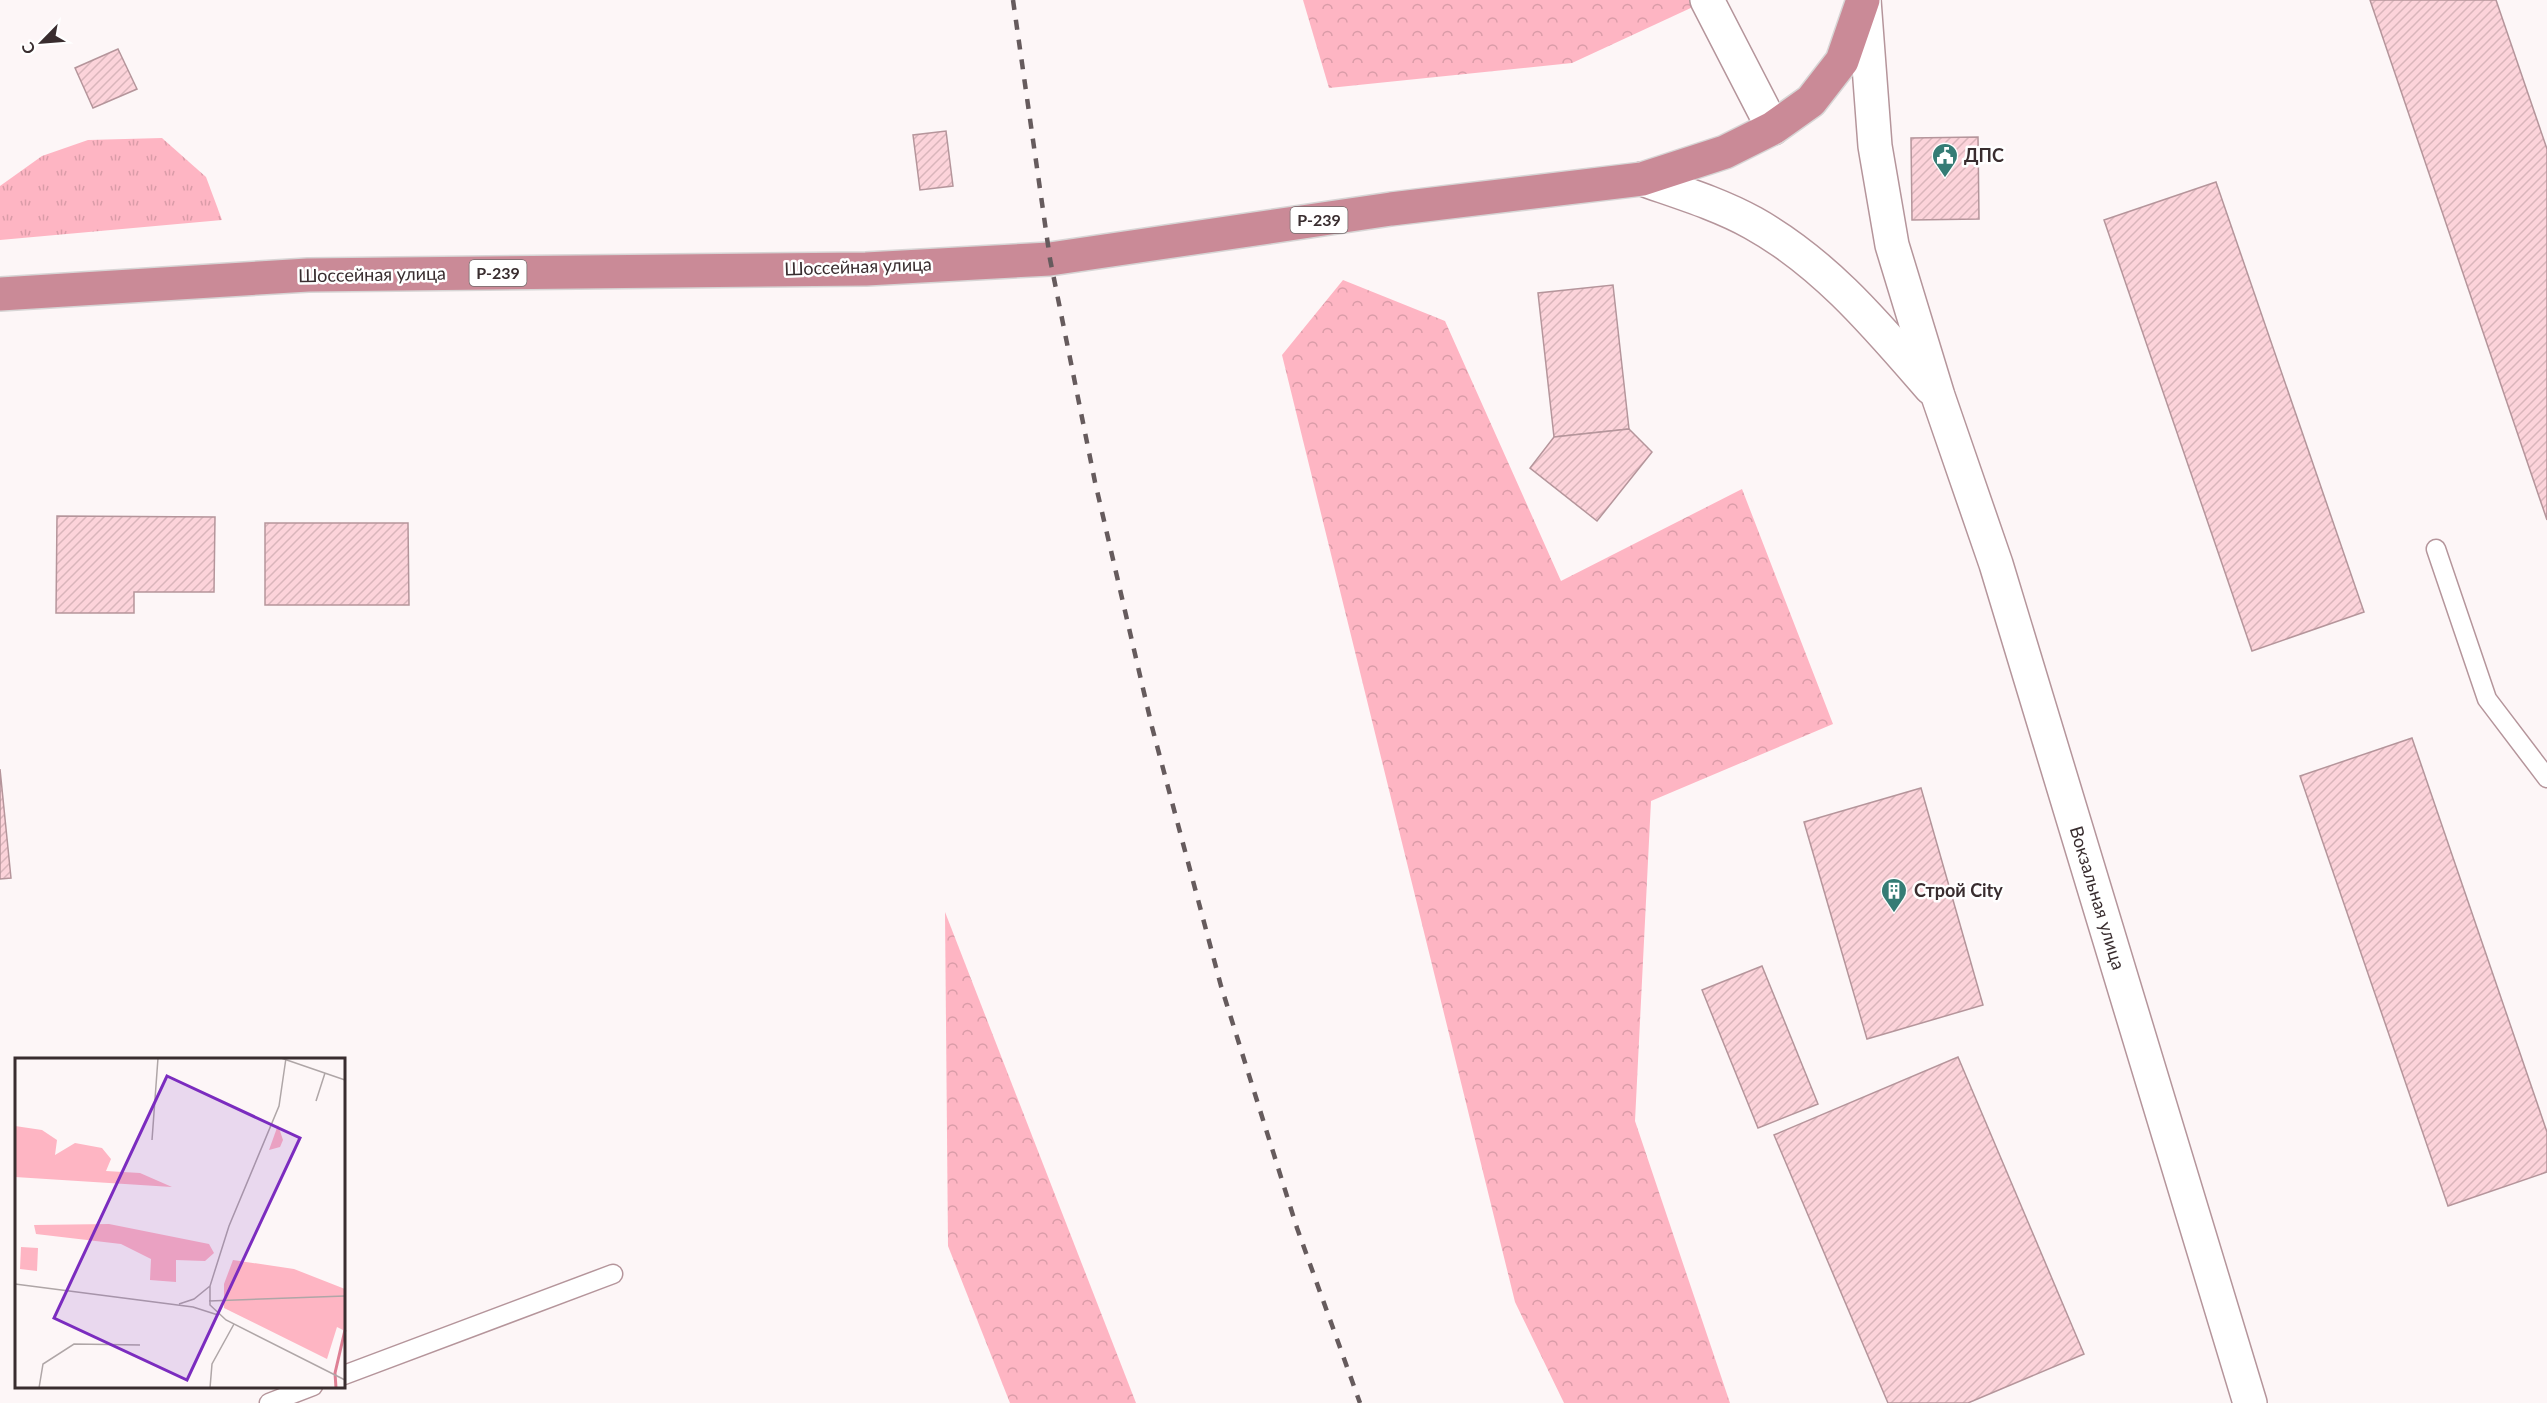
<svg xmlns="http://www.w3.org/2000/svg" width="2547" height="1403" viewBox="0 0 2547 1403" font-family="Lato,sans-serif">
<defs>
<pattern id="grass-tufts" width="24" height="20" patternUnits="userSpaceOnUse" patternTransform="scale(1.5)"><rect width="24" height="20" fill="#feb5c3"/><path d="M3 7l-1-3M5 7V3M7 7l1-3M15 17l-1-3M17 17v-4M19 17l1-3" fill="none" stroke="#da9ca8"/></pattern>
<pattern id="forest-crowns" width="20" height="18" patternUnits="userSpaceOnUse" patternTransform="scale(1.5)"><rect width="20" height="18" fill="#feb5c3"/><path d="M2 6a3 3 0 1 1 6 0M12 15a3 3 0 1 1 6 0" fill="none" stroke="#da9ca8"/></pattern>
<pattern id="building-hatch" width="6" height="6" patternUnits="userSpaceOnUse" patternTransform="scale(1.5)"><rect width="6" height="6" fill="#fcd3da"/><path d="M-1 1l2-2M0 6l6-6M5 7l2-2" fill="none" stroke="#d9b5bb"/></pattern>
</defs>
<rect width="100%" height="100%" fill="#fdf6f7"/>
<polygon fill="url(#grass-tufts)" points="162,138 206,177 222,220 0,240 0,186 42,156 88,140"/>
<g fill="url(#forest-crowns)">
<polygon points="1303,0 1708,0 1572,63 1329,88"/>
<polygon points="1343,280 1445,321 1561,581 1742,489 1833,724 1651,801 1635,1121 1730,1403 1564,1403 1515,1302 1282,355"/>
<polygon points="945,912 1136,1403 1010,1403 948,1246"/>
</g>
<g fill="url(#building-hatch)" stroke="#b5959b" stroke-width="1.5">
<polygon points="2370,0 2496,0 2547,149 2547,520"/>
<polygon points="118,49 137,89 93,108 75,68"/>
<polygon points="946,131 953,186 920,190 913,135"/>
<polygon points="1978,137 1979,219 1912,220 1911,138"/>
<polygon points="2216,182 2364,612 2252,651 2104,220"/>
<polygon points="1613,285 1629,429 1554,437 1538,293"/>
<polygon points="1629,429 1652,452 1597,521 1530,468 1554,437"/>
<polygon points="57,516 215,517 214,592 134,592 134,613 56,613"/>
<polygon points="265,523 408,523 409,605 265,605"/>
<polygon points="2412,738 2547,1132 2547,1172 2448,1206 2300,776"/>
<polygon points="0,769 11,878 0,879"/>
<polygon points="1921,788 1983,1005 1867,1039 1804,822"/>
<polygon points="1762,966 1818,1104 1758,1128 1702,990"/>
<polygon points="1958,1057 2084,1354 1968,1403 1888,1403 1774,1135"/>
</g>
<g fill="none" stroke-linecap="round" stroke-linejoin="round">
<defs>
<g id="service">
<polyline points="2436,549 2487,699 2547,778"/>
<polyline points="344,1375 613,1274"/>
<polyline points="269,1403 313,1386"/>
</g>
<polyline id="minor" points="1707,0 1773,128"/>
<g id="tertiary">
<polyline points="1864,0 1875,146 1892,245 1938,396 1996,564 2250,1403"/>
<path d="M1642,179C1679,192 1719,204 1753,223C1825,263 1878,327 1931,388"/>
</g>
<polyline id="trunk" points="0,294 308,275 866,269 1050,259 1391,209 1642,179 1725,152 1773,128 1811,101 1842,61 1863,0"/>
</defs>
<use href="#service" stroke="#b5959b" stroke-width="21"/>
<use href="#minor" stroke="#b5959b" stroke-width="36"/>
<use href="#tertiary" stroke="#b5959b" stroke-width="36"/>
<use href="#trunk" stroke="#d7d5d5" stroke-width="36"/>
<use href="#service" stroke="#fff" stroke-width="18"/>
<use href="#minor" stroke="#fff" stroke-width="33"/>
<use href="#tertiary" stroke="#fff" stroke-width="33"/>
<use href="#trunk" stroke="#ca8a97" stroke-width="33"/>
<polyline stroke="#665b5d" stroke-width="4.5" stroke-dasharray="10 10" stroke-linecap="butt" points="1013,0 1050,259 1095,482 1152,727 1221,986 1297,1228 1360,1403"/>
</g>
<defs>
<symbol id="civic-pin" viewBox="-11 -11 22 30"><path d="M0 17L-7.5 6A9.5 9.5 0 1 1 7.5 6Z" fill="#357c75" stroke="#fff"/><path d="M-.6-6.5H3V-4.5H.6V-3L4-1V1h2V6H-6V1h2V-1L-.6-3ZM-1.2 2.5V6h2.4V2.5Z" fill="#fff"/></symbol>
<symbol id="building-pin" viewBox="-11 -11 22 30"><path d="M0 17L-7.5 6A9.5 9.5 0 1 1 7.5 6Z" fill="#357c75" stroke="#fff"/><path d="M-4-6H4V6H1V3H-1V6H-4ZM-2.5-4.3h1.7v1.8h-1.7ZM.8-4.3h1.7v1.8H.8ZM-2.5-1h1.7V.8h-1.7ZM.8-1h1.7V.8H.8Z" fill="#fff"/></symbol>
</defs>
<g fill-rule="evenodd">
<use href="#civic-pin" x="1930" y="141" width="30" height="40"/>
<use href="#building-pin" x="1879" y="876" width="30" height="40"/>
</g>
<g text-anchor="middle" stroke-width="5" stroke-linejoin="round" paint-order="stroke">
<g fill="#fff" stroke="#746c6d" stroke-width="1.5">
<rect x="1290.5" y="207" width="57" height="26" rx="4.5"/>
<rect x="469.5" y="260" width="57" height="26" rx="4.5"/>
</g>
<g font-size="16" font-weight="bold" fill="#392d2f">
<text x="1319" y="226">Р-239</text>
<text x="498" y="279">Р-239</text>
</g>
<g font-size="18" font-weight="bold" fill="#392d2f" stroke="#fff" text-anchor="start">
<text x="1964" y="162">ДПС</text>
<text x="1914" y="897">Строй City</text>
</g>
<g font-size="18" fill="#392d2f" stroke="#fff">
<text transform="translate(858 267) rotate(-2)" y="6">Шоссейная улица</text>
<text transform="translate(372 275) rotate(-1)" y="6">Шоссейная улица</text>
<text transform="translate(2097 898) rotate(73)" y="6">Вокзальная улица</text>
</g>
</g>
<g transform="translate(15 1058)">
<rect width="330" height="330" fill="#fdf6f7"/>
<path d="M263,67L268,82L265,89L254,92Z" fill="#feb5c3"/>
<path d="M0,68L27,72L42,82L40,97L60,85L87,90L96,101L91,113L125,115L157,129L0,119ZM94,166L194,186L199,195L190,203L161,202V224L135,222L136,201L106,186L21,176L19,167ZM6,189L23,190L22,213L5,211ZM218,202L279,211L330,231V273L322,269L312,301L209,250V226Z" fill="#feb5c3"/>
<path fill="none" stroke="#de7f94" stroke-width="3" d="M321,330L320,315L330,272"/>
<path fill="none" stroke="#afa6a7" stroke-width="1.5" d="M266,0L330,22M271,0L264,48L214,168L195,228V247L211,262L330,322M301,43L310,15M137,82L143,0M0,226L178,249L203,257M194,243L330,238M164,246L179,241L195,228M24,330L28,306L59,286L125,287M195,330L197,306L219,266"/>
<path fill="#7b2cbf" fill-opacity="0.15" stroke="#7b2cbf" stroke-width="3" d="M152,18L285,80L172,322L39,260Z"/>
<rect width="330" height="330" fill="none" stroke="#392d2f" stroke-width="3"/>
</g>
<g transform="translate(42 42) rotate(245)" stroke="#ffffff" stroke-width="4.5" paint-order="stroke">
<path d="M0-4.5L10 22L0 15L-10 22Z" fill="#392d2f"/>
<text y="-9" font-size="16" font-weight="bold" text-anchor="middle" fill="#392d2f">С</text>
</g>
</svg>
